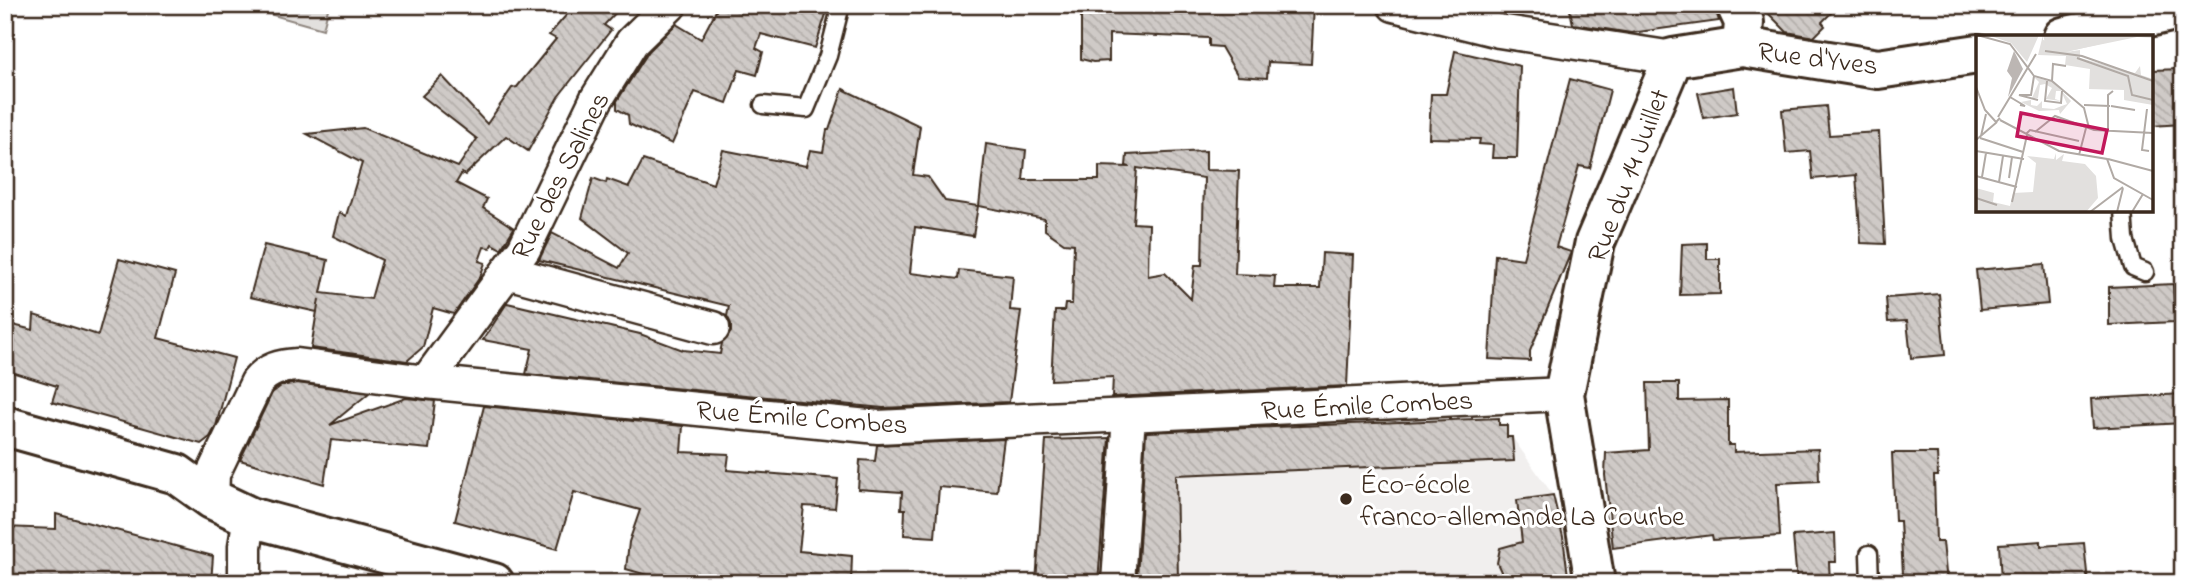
<svg xmlns="http://www.w3.org/2000/svg" width="2188" height="588" viewBox="0 0 2188 588" font-family="'Indie Flower',sans-serif">
<defs>
<pattern id="building-back-hatch" width="6" height="6" patternUnits="userSpaceOnUse" patternTransform="scale(1.75)"><rect width="6" height="6" fill="#cfcac7"/><path d="M-1 5l2 2M0 0l6 6M5-1l2 2" fill="none" stroke="#b3aeaa"/></pattern>
</defs>
<rect width="100%" height="100%" fill="#fff"/>
<filter id="ink" filterUnits="userSpaceOnUse"><feTurbulence type="fractalNoise" baseFrequency=".0143" numOctaves="2"/><feDisplacementMap in="SourceGraphic" scale="14" xChannelSelector="R" yChannelSelector="G"/><feConvolveMatrix kernelMatrix="1 2 1 2 8 2 1 2 1" color-interpolation-filters="sRGB"/></filter>
<g filter="url(#ink)">
<polygon fill="#f1efee" points="1499,425 1507,425 1507,437 1512,437 1553,495 1563,537 1569,583 1131,583 1141,433 1259,428"/>
<polygon fill="#e2e0de" stroke="#8e857e" stroke-width="2" points="237,5 329,5 323,29"/>
<g fill="url(#building-back-hatch)" stroke="#3b2a1e" stroke-width="2" fill-rule="evenodd">
<polygon points="575,5 623,5 604,25 611,30 558,97 528,151 506,136 465,175 462,173 456,183 487,199 483,208 514,228 501,249 492,244 490,248 484,247 479,261 485,263 480,277 454,314 433,308 423,347 407,361 311,348 319,299 317,312 250,297 264,245 328,260 321,293 371,299 382,260 333,236 339,213 346,216 362,163 307,134 363,128 458,167 477,139 422,96 442,76 487,124 512,88 517,87 556,39 549,35"/>
<polygon points="719,5 829,5 815,48 761,34 756,48 763,52 757,75 739,70 727,103 695,92 672,144 629,124 628,115 617,109 617,101 649,51 676,24 701,39"/>
<polygon points="1081,5 1210,5 1210,8 1288,13 1291,5 1314,5 1311,64 1268,62 1267,78 1238,76 1221,47 1209,46 1209,38 1109,34 1109,61 1093,62 1081,59"/>
<polygon points="1569,5 1714,5 1719,21 1631,33 1573,24"/>
<polygon points="1760,5 1839,5 1822,22 1825,26 1814,37 1787,32"/>
<polygon points="1455,51 1520,66 1517,158 1492,158 1493,145 1479,144 1480,139 1429,138 1431,94 1446,94"/>
<polygon points="2183,69 2183,124 2151,126 2151,70"/>
<polygon points="1570,79 1610,90 1590,168 1579,166 1556,247 1571,252 1530,351 1530,361 1489,359 1495,255 1523,259"/>
<polygon points="1734,87 1737,113 1704,118 1698,93"/>
<polygon points="843,89 920,126 913,175 928,177 945,201 978,206 973,236 915,227 910,273 958,279 959,270 1013,276 1010,310 1021,311 1009,402 883,408 526,374 532,349 483,340 507,303 640,334 683,350 720,354 722,343 731,332 731,324 727,316 729,306 539,260 552,233 619,268 628,253 582,218 593,178 606,183 607,179 629,187 643,160 713,184 723,150 806,166 810,150 823,152 827,130 829,130"/>
<polygon points="1826,106 1829,135 1879,132 1885,244 1861,243 1856,175 1813,179 1810,151 1786,153 1782,110"/>
<path d="M986,144L1026,150L1023,180H1099V166L1130,167L1126,166L1127,155L1206,151V170L1239,171L1235,274L1275,276L1274,288H1320L1322,253L1353,255L1347,386L1112,397L1113,377L1051,380L1055,311H1064L1065,304H1072L1074,244L1064,243L1045,230V219L979,206ZM1137,168L1204,178L1202,265H1195L1191,299L1165,273L1148,276L1149,224L1133,223Z"/>
<polygon points="1707,243 1707,259 1720,259 1720,294 1680,295 1682,244"/>
<polygon points="119,259 175,274 158,338 234,358 216,426 210,437 201,444 52,402 57,386 5,370 5,323 33,330 34,315 98,335"/>
<polygon points="2044,264 2048,304 1980,310 1976,270"/>
<polygon points="2173,284 2175,322 2109,325 2109,287"/>
<polygon points="1939,294 1945,355 1911,358 1907,321 1888,322 1886,298"/>
<polygon points="297,383 369,393 330,425 406,398 435,401 429,449 331,440 324,484 240,460 272,393 281,386"/>
<polygon points="1647,383 1679,383 1679,401 1728,400 1728,445 1734,445 1734,452 1818,449 1819,481 1777,483 1780,536 1713,540 1712,535 1613,548 1605,475 1606,453 1649,450"/>
<polygon points="2183,394 2183,423 2093,428 2091,399"/>
<polygon points="484,406 683,426 681,452 729,454 727,470 838,479 835,508 804,506 799,551 852,556 851,583 675,583 626,569 629,542 640,510 574,492 557,549 455,521"/>
<polygon points="1499,418 1499,425 1507,425 1507,437 1512,437 1514,461 1176,475 1178,580 1137,578 1146,432"/>
<polygon points="1109,438 1098,583 1036,583 1046,440"/>
<polygon points="1004,439 997,492 939,487 935,537 904,535 905,509 901,509 902,492 858,489 860,460 875,461 877,445"/>
<polygon points="1892,453 1937,453 1938,476 1934,476 1936,542 1943,542 1947,583 1912,583 1911,574 1903,574 1900,521 1895,521"/>
<polygon points="1553,495 1563,537 1569,583 1525,583 1524,578 1509,577 1502,574 1497,563 1500,548 1522,542 1517,500"/>
<polygon points="56,514 213,556 211,583 5,583 5,527 56,529"/>
<polygon points="1835,533 1836,562 1829,562 1830,583 1797,583 1793,536"/>
<polygon points="2041,541 2041,546 2084,543 2088,583 2001,583 1999,544"/>
</g>
<g fill="none" stroke-linecap="round" stroke-linejoin="round">
<defs>
<g id="service">
<polyline points="763,105 806,109 828,56 841,5"/>
<polyline points="2123,210 2125,239 2133,267 2145,272"/>
<polyline points="1869,554 1870,583"/>
</g>
<g id="minor">
<polyline points="1394,5 1499,31 1673,58"/>
<polyline points="507,272 713,328"/>
<polyline points="426,382 524,249 596,100 632,42 670,5"/>
<path d="M212,499L213,474L257,382C268,369 280,366 297,365L426,382L878,427L1564,394"/>
<polyline points="245,583 245,546 250,517"/>
<polyline points="1118,583 1129,415"/>
</g>
<g id="tertiary">
<polyline points="1736,5 1744,22 1742,47"/>
<polyline points="2063,37 2183,9"/>
<polyline points="1595,583 1564,394 1595,242 1673,58 1742,47 1878,69 1978,54"/>
</g>
<polyline id="primary" points="5,426 177,474 212,499 250,517 494,583"/>
</defs>
<use href="#service" stroke="#3b2a1e" stroke-width="21"/>
<use href="#minor" stroke="#3b2a1e" stroke-width="37"/>
<use href="#tertiary" stroke="#3b2a1e" stroke-width="44"/>
<use href="#primary" stroke="#3b2a1e" stroke-width="44"/>
<use href="#service" stroke="#fff" stroke-width="16"/>
<use href="#minor" stroke="#fff" stroke-width="32"/>
<use href="#tertiary" stroke="#fff" stroke-width="38"/>
<use href="#primary" stroke="#fff" stroke-width="38"/>
</g>
</g>
<circle fill="#3b2a1e" stroke="#fff" stroke-width="2.5" cx="1346" cy="499" r="7"/>
<g text-anchor="middle" stroke-width="6" stroke-linejoin="round" paint-order="stroke">
<g font-size="28" fill="#3b2a1e" stroke="#fff">
<text transform="translate(1818 57) rotate(7)" y="10">Rue d'Yves</text>
<text transform="translate(559 175) rotate(-63)" y="10">Rue des Salines</text>
<text transform="translate(1627 175) rotate(-69)" y="10">Rue du 14 Juillet</text>
<text transform="translate(1367 404) rotate(-3)" y="10">Rue Émile Combes</text>
<text transform="translate(802 416) rotate(4)" y="10">Rue Émile Combes</text>
</g>
<g font-size="28" fill="#3b2a1e" stroke="#fff" text-anchor="start">
<text x="1360" y="493">Éco-école<tspan x="1360" dy="32">franco-allemande La Courbe</tspan></text>
</g>
</g>
<g transform="translate(1976 35)">
<rect width="177" height="177" fill="#fff"/>
<path d="M67,0V5L96,10L129,8L90,17L104,15V23L159,38L164,31L165,40L177,44V70L148,65V55L113,54L114,34L89,30L90,21L62,20ZM58,42L77,47L95,66L84,79L83,75L63,76L45,67L55,65V70L61,71L66,66V73L78,74L91,69L85,56H80L79,64L85,66L70,64L76,53L69,49L64,50L62,63H56L63,47ZM80,118V125L88,119L86,126L109,129L120,141L122,163L110,177H0V153L18,158L17,167L34,171L37,158L57,157L60,128L51,121L78,124Z" fill="#e2e0de"/>
<path d="M12,0H63L51,27L35,8ZM67,0H177V3L161,2L88,17L71,15Z" fill="#e2e0de"/>
<path d="M38,16L47,34L32,62L36,43L31,36Z" fill="#bcb6b3"/>
<path fill="none" stroke="#b1aaa5" stroke-width="2" d="M1,0L34,9L58,41L76,46M69,16L106,21L177,46M101,23L152,41L156,60L177,65M90,31L77,29L76,46L108,73L113,93M58,41L55,60H43L62,65M71,46L69,66L85,68L86,56M0,52L9,75L20,87L24,83M34,62L49,71L44,70M108,70L134,71M135,71L159,75M171,74L166,115L173,116M22,82L60,19M24,85L83,116L131,124L138,143L177,165M132,95V60L137,56M59,97L79,81L118,95L177,98M50,99L54,95L103,106M5,101L10,79M4,103L47,117M0,105L21,87M0,116L48,124M103,120L110,93M132,124L177,136M0,141L41,152M6,142L10,118M33,143L36,122M23,147L27,121M0,163L21,170M36,167L51,100M114,177L147,152M141,177L147,153M156,177L167,159"/>
<path fill="#c2185b" fill-opacity="0.15" stroke="#c2185b" stroke-width="3.5" d="M45,78L131,95L126,118L41,101Z"/>
<rect width="177" height="177" fill="none" stroke="#3b2a1e" stroke-width="3.5"/>
</g>
<rect width="2188" height="588" fill="none" stroke="#fff" stroke-width="28"/>
<rect x="14" y="14" width="2160" height="560" fill="none" stroke="#3b2a1e" stroke-width="2.5" filter="url(#ink)"/>
</svg>
